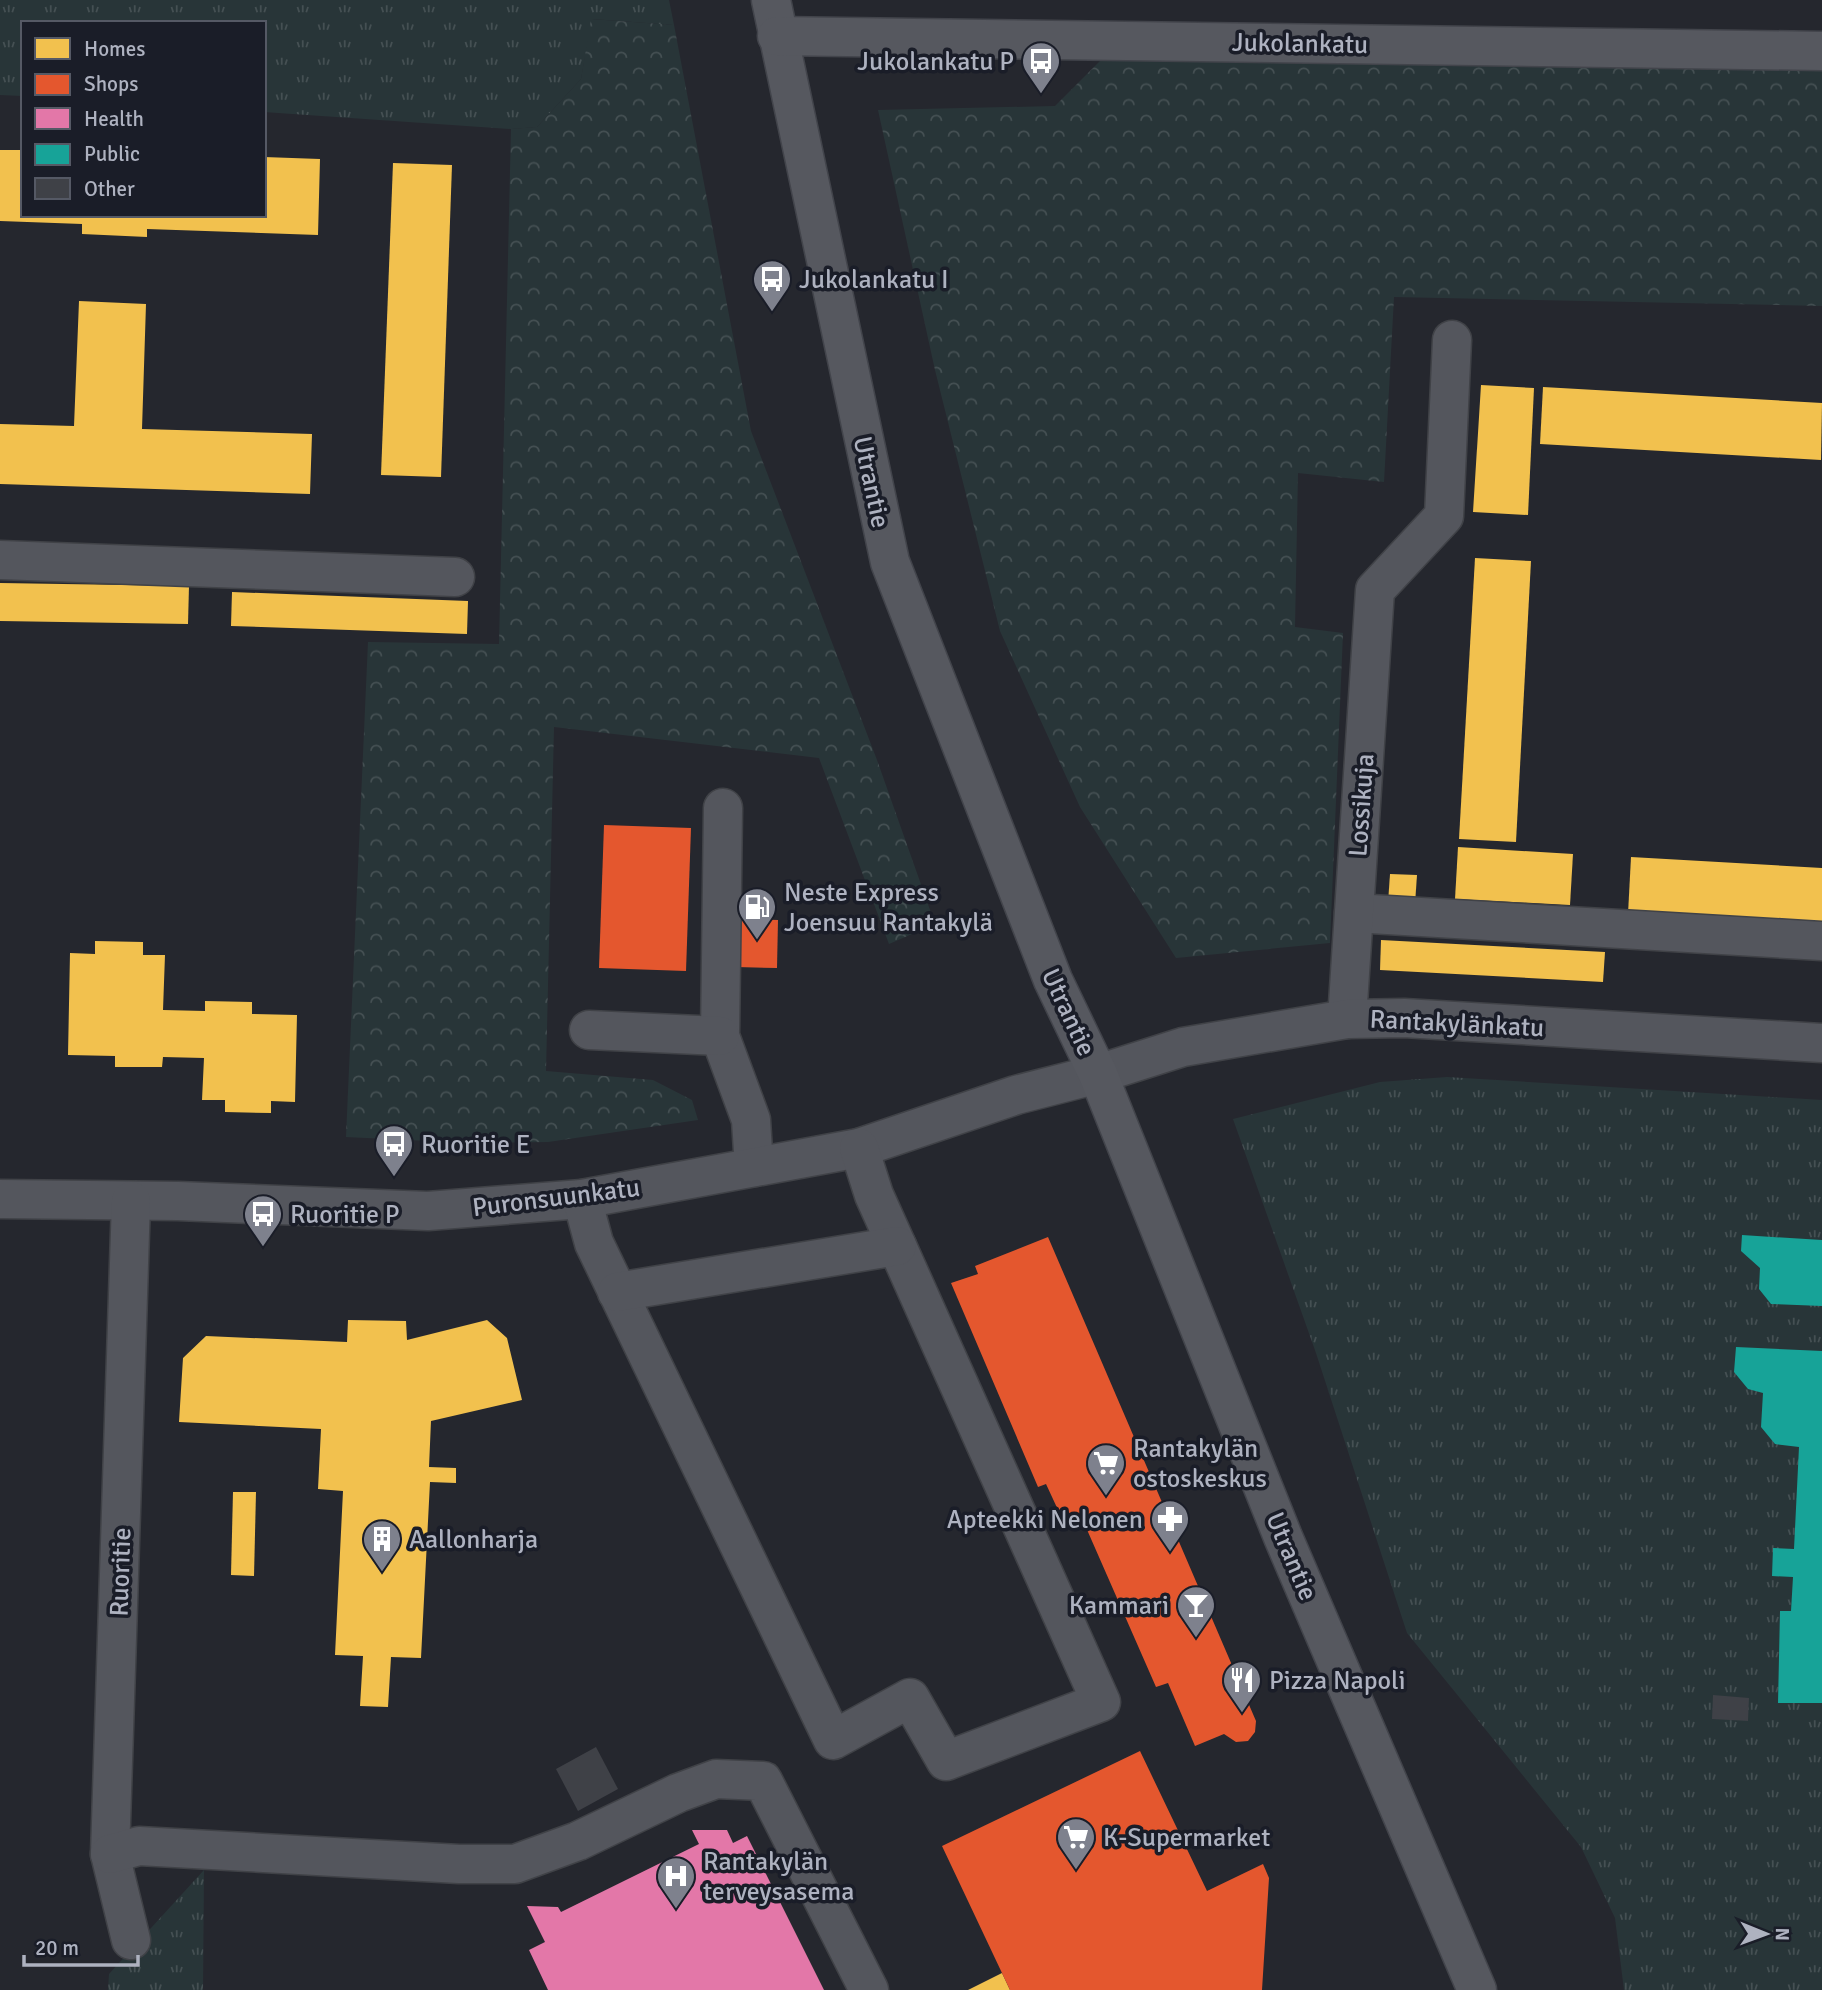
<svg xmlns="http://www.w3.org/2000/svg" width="1822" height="1990" viewBox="0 0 1822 1990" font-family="Signika,sans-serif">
<defs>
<pattern id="grass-tufts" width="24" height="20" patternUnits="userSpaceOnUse" patternTransform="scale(1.75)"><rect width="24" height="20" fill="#283538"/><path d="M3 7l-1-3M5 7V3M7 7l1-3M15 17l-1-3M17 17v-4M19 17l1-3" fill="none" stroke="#455053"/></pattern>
<pattern id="forest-crowns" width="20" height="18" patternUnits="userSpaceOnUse" patternTransform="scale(1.75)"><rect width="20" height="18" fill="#283538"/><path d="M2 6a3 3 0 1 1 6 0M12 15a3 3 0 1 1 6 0" fill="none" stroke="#455053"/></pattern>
</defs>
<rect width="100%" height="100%" fill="#25272e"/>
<g fill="url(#grass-tufts)">
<polygon points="0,0 669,0 674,25 592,19 581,79 537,127 511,129 264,112 264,23 23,23 23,96 0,95"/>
<polygon points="1447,1077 1822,1100 1822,1990 1624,1990 1615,1918 1581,1847 1407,1633 1316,1353 1233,1119 1380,1082"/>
<polygon points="204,1870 203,1990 108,1990 109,1974"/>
</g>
<g fill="url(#forest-crowns)">
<polygon points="591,19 674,25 751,431 877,760 935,924 889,944 819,758 554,727 546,1071 653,1080 692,1100 698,1120 548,1142 471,1143 346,1137 368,642 499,644 511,129 537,127 581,79"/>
<polygon points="1104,57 1822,66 1822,306 1394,297 1384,482 1298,473 1295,627 1343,633 1330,943 1176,958 1080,807 1000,631 935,370 878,110 1055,106"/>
</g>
<g fill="#f2c14e">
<polygon points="0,150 23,150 23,215 264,215 264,157 320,159 318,235 147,229 147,237 82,234 82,224 0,221"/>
<polygon points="393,163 452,165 441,477 381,475"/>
<polygon points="79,301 146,304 142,429 312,434 310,494 0,484 0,424 74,426"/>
<polygon points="1481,385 1534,388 1528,515 1473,512"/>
<polygon points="1543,387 1822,403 1821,460 1540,444"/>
<polygon points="1475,558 1531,561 1516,842 1459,839"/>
<polygon points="0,583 189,586 188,624 0,621"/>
<polygon points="232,592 468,601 467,634 231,626"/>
<polygon points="1458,847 1573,854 1570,905 1455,899"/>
<polygon points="1631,857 1822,868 1822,925 1628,914"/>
<polygon points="1390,874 1417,875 1415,904 1388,903"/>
<polygon points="1381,940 1605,952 1603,982 1380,970"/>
<polygon points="95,941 143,942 143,955 165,955 163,1010 205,1011 205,1001 252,1002 252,1014 297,1015 295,1102 271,1101 271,1113 225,1112 225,1100 202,1100 204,1058 163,1057 162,1067 115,1067 115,1056 68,1055 70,953 95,954"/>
<polygon points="348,1320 406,1321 407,1340 487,1320 507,1338 522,1400 431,1421 429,1467 456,1468 456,1483 430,1482 421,1658 391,1657 388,1707 360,1706 363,1656 335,1655 343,1491 318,1489 321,1429 179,1422 183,1358 206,1336 347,1342"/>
<polygon points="233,1492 256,1492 254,1576 231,1575"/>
<polygon points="1002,1973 1010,1990 968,1990"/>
</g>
<g fill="#e4572e">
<polygon points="604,825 691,828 686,971 599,968"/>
<polygon points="736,919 778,920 777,968 736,967"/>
<polygon points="1048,1237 1256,1721 1255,1732 1248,1741 1236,1742 1224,1734 1195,1746 1168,1683 1156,1687 1081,1516 1072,1519 1067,1508 1059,1512 1046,1484 1038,1487 951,1283 978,1274 975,1266"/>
<polygon points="1140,1751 1207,1891 1263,1864 1269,1878 1262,1990 1010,1990 942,1846"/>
</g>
<polygon fill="#e377a8" points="692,1830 727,1830 733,1843 747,1836 824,1990 548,1990 529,1950 545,1942 527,1906 558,1907 561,1912 699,1844"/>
<g fill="#17a398">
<polygon points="1742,1235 1822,1240 1822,1306 1771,1304 1759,1289 1760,1268 1741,1251"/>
<polygon points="1736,1347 1822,1351 1822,1703 1778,1703 1780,1611 1791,1611 1793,1577 1772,1576 1773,1548 1794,1549 1799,1447 1775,1444 1761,1427 1763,1393 1748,1389 1734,1372"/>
</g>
<g fill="#3f4147">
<polygon points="1713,1695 1749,1698 1748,1721 1712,1719"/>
<polygon points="596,1747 618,1789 578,1811 556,1769"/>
</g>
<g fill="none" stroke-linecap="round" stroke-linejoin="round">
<defs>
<g id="minor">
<polyline points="0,560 455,577"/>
<polyline points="723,808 720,1036 751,1120 754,1167"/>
<polyline points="1354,913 1822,941"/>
<polyline points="1347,1019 1375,590 1444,516 1452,340"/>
<polyline points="589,1030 720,1036"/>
<polyline points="0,1199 178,1201 428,1211 582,1199 859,1148 1016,1095 1098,1074 1183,1047 1347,1019 1404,1018 1822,1043"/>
<polyline points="582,1199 594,1243 833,1740 910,1698 946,1761 1101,1702 897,1246 874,1195 859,1148"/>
<polyline points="131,1201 110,1854 131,1940"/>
<polyline points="617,1292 897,1246"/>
<polyline points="110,1854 139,1846 459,1864 515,1864 578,1841 678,1793 716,1779 763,1781 869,1990"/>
</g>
<g id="major">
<polyline points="771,0 890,562 1053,980 1098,1074 1283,1537 1477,1990"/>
<polyline points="777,36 1822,51"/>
</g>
</defs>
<use href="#minor" stroke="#404247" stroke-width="41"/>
<use href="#major" stroke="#42444b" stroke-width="41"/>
<use href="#minor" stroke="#54565d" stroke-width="38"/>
<use href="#major" stroke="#56585f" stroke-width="38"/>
</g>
<defs>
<symbol id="bus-pin" viewBox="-11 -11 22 30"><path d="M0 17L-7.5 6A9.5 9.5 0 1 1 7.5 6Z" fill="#7e818d" stroke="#1a1d28"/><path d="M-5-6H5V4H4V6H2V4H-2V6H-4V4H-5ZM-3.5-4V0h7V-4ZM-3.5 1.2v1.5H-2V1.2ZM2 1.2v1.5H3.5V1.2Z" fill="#fff"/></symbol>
<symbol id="fuel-pin" viewBox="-11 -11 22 30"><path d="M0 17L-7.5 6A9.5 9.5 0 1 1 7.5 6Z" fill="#7e818d" stroke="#1a1d28"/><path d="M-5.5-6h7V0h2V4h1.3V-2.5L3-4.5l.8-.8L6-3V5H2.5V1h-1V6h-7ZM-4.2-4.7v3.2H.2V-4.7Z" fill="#fff"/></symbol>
<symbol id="supermarket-pin" viewBox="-11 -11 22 30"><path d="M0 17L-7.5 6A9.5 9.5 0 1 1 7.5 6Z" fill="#7e818d" stroke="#1a1d28"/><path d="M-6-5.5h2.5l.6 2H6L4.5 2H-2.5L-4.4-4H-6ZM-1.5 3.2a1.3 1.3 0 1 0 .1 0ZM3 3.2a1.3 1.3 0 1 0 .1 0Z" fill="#fff"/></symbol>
<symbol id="pharmacy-pin" viewBox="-11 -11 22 30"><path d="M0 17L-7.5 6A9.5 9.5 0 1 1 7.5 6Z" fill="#7e818d" stroke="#1a1d28"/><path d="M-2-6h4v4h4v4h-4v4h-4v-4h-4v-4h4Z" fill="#fff"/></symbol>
<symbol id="building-pin" viewBox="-11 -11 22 30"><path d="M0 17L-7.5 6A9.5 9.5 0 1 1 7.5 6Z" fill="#7e818d" stroke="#1a1d28"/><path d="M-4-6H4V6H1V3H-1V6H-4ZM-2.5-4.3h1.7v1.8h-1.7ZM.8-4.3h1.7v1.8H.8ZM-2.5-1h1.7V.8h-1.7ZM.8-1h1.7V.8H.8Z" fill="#fff"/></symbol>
<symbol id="bar-pin" viewBox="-11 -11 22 30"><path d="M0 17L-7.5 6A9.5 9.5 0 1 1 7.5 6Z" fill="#7e818d" stroke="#1a1d28"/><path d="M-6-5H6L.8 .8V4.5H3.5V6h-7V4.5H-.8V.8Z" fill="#fff"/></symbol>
<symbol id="restaurant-pin" viewBox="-11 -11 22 30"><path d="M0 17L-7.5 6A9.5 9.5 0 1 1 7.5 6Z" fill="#7e818d" stroke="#1a1d28"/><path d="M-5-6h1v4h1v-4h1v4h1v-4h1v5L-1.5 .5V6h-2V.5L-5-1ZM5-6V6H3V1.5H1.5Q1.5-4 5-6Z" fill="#fff"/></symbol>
<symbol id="hospital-pin" viewBox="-11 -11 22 30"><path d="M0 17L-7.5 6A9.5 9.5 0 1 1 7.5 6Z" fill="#7e818d" stroke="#1a1d28"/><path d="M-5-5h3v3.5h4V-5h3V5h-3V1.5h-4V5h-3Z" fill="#fff"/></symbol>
</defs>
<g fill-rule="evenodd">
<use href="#bus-pin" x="1019" y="39" width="44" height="60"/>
<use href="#bus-pin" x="750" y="257" width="44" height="60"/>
<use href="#fuel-pin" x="735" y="885" width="44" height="60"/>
<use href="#bus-pin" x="372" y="1122" width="44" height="60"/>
<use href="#bus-pin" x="241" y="1192" width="44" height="60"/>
<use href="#supermarket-pin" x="1084" y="1441" width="44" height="60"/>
<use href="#pharmacy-pin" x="1148" y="1497" width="44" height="60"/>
<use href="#building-pin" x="360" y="1517" width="44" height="60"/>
<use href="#bar-pin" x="1174" y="1583" width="44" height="60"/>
<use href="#restaurant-pin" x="1220" y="1658" width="44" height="60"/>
<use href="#supermarket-pin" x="1054" y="1815" width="44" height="60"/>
<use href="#hospital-pin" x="654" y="1854" width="44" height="60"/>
</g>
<g text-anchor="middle" stroke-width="7" stroke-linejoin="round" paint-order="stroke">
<g font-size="26" fill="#aeb2c0" stroke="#1a1d28">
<text transform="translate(1300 43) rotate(1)" y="9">Jukolankatu</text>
<text transform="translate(872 482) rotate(78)" y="9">Utrantie</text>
<text transform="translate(1361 805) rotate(-86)" y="9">Lossikuja</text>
<text transform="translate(1069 1012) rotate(65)" y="9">Utrantie</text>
<text transform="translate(1457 1023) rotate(3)" y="9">Rantakylänkatu</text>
<text transform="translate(556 1197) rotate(-7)" y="9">Puronsuunkatu</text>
<text transform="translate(1292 1556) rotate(67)" y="9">Utrantie</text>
<text transform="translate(120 1572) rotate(-88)" y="9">Ruoritie</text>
</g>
<g font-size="26" fill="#aeb2c0" stroke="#1a1d28" text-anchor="start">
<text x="1014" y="70" text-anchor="end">Jukolankatu P</text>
<text x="799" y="288">Jukolankatu I</text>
<text x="784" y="901">Neste Express<tspan x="784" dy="30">Joensuu Rantakylä</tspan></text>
<text x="421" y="1153">Ruoritie E</text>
<text x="290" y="1223">Ruoritie P</text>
<text x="1133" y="1457">Rantakylän<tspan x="1133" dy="30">ostoskeskus</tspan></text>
<text x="1143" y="1528" text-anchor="end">Apteekki Nelonen</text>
<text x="409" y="1548">Aallonharja</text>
<text x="1169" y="1614" text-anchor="end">Kammari</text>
<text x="1269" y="1689">Pizza Napoli</text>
<text x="1103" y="1846">K-Supermarket</text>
<text x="703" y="1870">Rantakylän<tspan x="703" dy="30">terveysasema</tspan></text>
</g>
</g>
<rect x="21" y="21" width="245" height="196" fill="#1a1d28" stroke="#555965" stroke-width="2"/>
<rect x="35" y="38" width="35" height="21" fill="#f2c14e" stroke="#555965" stroke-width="2"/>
<text x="84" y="56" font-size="21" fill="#aeb2c0">Homes</text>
<rect x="35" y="74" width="35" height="21" fill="#e4572e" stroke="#555965" stroke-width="2"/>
<text x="84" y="91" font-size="21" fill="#aeb2c0">Shops</text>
<rect x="35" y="108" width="35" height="21" fill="#e377a8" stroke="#555965" stroke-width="2"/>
<text x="84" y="126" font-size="21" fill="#aeb2c0">Health</text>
<rect x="35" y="144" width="35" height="21" fill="#17a398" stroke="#555965" stroke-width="2"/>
<text x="84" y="161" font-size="21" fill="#aeb2c0">Public</text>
<rect x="35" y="178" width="35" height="21" fill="#3f4147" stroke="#555965" stroke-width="2"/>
<text x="84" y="196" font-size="21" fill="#aeb2c0">Other</text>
<g transform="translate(1766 1934) rotate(91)" stroke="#1a1d28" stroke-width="5" paint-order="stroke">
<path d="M0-5L12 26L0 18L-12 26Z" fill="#aeb2c0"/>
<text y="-10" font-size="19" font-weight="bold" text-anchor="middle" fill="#aeb2c0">N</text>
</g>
<path d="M24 1955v10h114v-10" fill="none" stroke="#aeb2c0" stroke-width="3.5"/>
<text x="35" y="1955" font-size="21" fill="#aeb2c0" stroke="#1a1d28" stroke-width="5" paint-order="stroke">20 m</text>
</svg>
